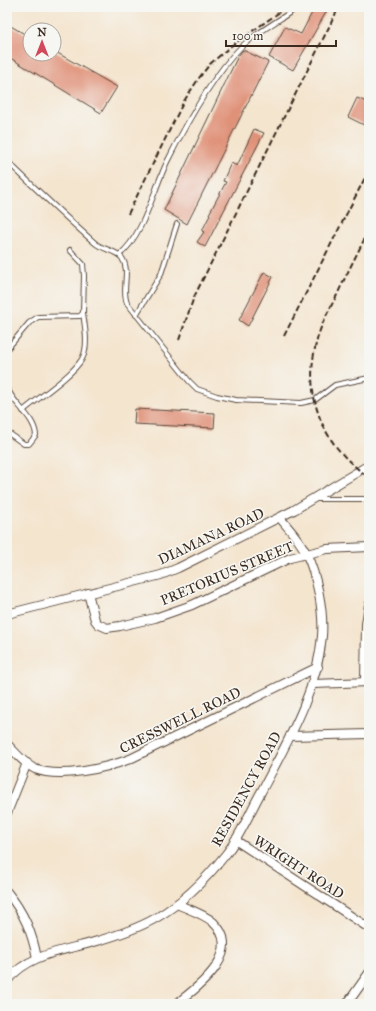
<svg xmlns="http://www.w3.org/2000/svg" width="376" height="1011" viewBox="0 0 376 1011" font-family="'IM FELL Great Primer',serif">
<rect width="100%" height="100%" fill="#f6f6f2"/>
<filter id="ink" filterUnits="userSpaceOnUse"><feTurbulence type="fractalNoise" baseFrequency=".025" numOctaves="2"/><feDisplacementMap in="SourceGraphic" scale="8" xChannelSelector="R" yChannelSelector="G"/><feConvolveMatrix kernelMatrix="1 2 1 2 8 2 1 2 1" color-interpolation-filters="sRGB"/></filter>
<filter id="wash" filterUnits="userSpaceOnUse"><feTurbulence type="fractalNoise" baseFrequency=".012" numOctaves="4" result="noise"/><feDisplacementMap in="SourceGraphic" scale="16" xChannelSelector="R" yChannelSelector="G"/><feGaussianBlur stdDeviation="0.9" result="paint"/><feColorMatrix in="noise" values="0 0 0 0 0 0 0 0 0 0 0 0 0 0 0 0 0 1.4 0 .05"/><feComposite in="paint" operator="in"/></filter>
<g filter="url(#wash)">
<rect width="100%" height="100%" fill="#f4e5cf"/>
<g id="blocks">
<g fill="#e09279">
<polygon points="315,7 329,7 293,70 269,57 285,27 301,34"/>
<polygon points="7,24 30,37 30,54 54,54 54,51 117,87 101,113 7,56"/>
<polygon points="243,50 268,62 187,224 164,210 238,56"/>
<polygon points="357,98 369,103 369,115 364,125 348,117"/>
<polygon points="254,129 264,133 205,247 197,242 204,232 202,231 210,215 209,214 226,182 223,181 231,163 237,166"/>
<polygon points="264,272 273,277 248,326 239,320"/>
<polygon points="135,409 215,413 214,428 134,424"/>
</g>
</g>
</g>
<g filter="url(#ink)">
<use href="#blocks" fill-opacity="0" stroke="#574639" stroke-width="1"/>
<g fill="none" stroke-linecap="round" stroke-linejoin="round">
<defs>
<g id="lane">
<polyline points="368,7 369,19"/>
<path d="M7,161C36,189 65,217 95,243C103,250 116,250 122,258C131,271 121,289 127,303L189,381L197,389L217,396L236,400L301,403L315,400L335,385L369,378"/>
<path d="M119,255C143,237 154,189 167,162C185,126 213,75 241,47C257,32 280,20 298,7"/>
<polyline points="136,315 161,274 177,224"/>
<polyline points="7,349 29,323 38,317 80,316 83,313 84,276 83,264 70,250"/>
<path d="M7,388C14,405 34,416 36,435L29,444H24L7,432"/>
<path d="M23,411C38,398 72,376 82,359C89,347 85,327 83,313"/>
<polyline points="315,499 369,499"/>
</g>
<g id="street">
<polyline points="88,593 95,620 98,624 107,628 120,626 155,618 192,605 290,558 327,549 369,547"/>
<polyline points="7,614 161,575 178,568 294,510 369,465"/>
<polyline points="365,682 366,624 369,605"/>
<polyline points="313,684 369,682"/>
<polyline points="290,736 369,734"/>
<path d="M7,744C15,752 24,764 35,769C60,779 106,768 130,759L318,667"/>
<polyline points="7,813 27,763"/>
<polyline points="235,840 369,928"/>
<path d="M7,892C24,913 32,932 37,958"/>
<path d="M177,904C188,909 204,914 213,922C244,951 201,985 180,1001"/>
<path d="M7,981C28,954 63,951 94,942C115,936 137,929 156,918C182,903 207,878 226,854C240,837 249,814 260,794C286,744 317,693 322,636C324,611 317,576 306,553C300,540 289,529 280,518"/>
<polyline points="347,1004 369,973"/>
</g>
</defs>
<use href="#lane" stroke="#574639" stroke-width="6"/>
<use href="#street" stroke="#574639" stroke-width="10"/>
<use href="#lane" stroke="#fff" stroke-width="4"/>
<use href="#street" stroke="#fff" stroke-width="8"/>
<g stroke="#3b2a1e" stroke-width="2" stroke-dasharray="6 3" stroke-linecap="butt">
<polyline points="128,214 184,101 199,78 210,64 231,46 287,7"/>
<path d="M369,230C358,252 347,273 337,295C329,310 321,324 317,340C302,395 322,446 369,477"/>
<polyline points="284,336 369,170"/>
<polyline points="179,340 194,297 339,7"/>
</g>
</g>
</g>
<g text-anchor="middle" stroke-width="3.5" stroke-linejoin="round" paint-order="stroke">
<g font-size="14" fill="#3b2a1e" stroke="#f6f6f2">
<text transform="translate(211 536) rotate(-25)" y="5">DIAMANA ROAD</text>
<text transform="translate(227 573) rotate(-23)" y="5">PRETORIUS STREET</text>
<text transform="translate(180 720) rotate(-26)" y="5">CRESSWELL ROAD</text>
<text transform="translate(246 789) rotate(-61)" y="5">RESIDENCY ROAD</text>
<text transform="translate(299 867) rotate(33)" y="5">WRIGHT ROAD</text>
</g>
</g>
<rect width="376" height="1011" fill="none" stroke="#f6f6f2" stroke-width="24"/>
<g transform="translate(42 42)"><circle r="19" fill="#f6f6f2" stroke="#aba49d"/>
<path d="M0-3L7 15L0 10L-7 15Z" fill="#d1495b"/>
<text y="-6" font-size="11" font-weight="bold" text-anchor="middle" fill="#3b2a1e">N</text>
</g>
<path d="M226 40v6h110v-6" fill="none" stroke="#3b2a1e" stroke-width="2"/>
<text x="232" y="40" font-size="12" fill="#3b2a1e" stroke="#f6f6f2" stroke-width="3" paint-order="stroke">100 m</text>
</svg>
